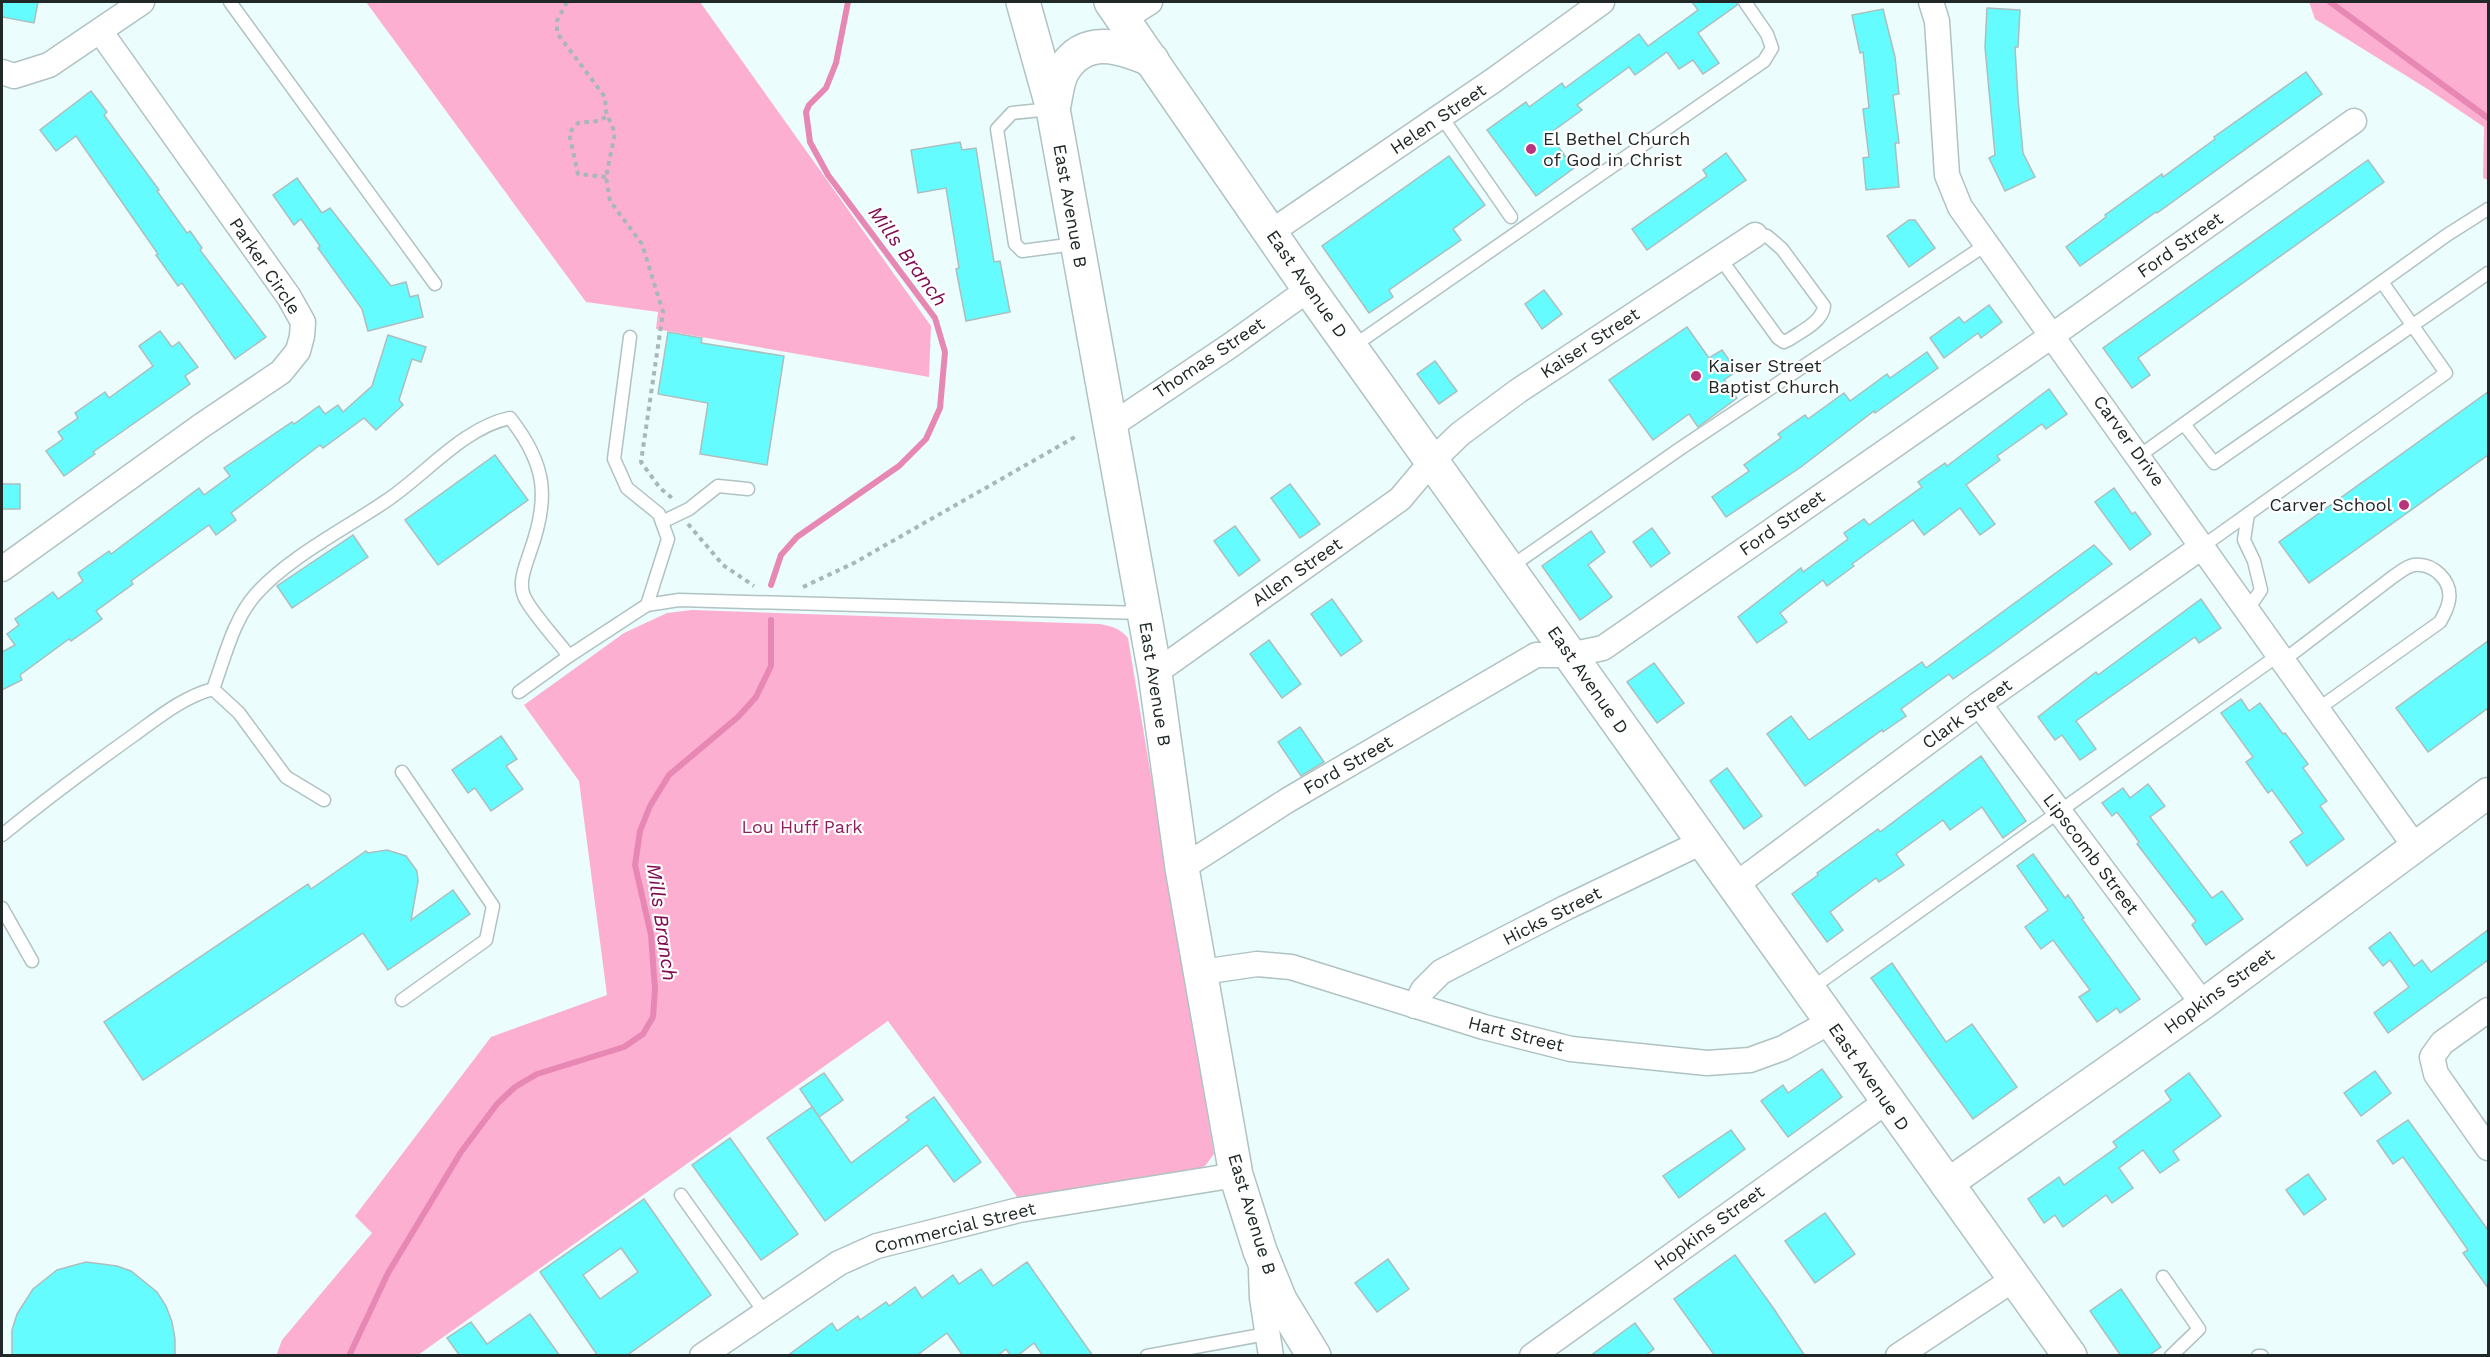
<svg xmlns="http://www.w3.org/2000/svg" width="2490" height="1357" viewBox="0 0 2490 1357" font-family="'Work Sans',sans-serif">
<rect width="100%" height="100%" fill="#ebfdfd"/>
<g fill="#fdafd1">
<polygon points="366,2 700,2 931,326 929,377 656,329 658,312 586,302"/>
<polygon points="2309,2 2488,2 2488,180 2483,178 2484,127 2429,90 2315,19"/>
<path d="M692,610L1099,624C1112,626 1119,628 1128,638L1214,1154L1205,1166L1197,1170L1020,1201L888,1021L418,1355L276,1356L282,1340L372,1233L355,1216L491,1037L607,995L579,781L524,705L624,633L667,613Z"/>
</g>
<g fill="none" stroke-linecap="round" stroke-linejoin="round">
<g stroke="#e788b4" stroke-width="6">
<polyline points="2330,2 2488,118"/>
<polyline points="771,585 781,555 797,537 899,466 926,439 940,408 945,352 935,318 828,175 810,142 806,112 809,105 826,88 836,63 848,2"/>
<polyline points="349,1356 388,1273 461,1152 497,1104 515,1087 537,1074 624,1047 643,1034 653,1017 655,989 651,935 635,865 640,831 650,806 669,775 738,717 756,697 771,666 771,620"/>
</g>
</g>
<g fill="#64fcfe" stroke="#acbebe" stroke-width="1.5" fill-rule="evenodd">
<polygon points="2,2 38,2 34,23 2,17"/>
<polygon points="1692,2 1737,2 1737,5 1698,33 1719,63 1703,74 1693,60 1679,69 1667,52 1635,75 1629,67 1577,105 1582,110 1549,134 1574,168 1536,196 1487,130 1526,102 1529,107 1562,83 1565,88 1639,34 1648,46 1698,10"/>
<polygon points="1987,8 2020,10 2018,47 2015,47 2018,98 2023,153 2035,177 2005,191 1989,158 1995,155 1985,47"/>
<polygon points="1883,9 1895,57 1899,94 1893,95 1899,143 1895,143 1899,187 1866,190 1863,158 1869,157 1863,109 1869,108 1863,52 1860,53 1852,15"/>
<polygon points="2306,72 2322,94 2157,213 2156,212 2080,266 2066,247 2106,217 2105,215 2162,174 2163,177 2215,139 2214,137"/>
<polygon points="91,91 107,112 104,115 159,190 157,191 187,233 190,231 202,248 200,250 266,337 235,359 182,283 178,286 156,255 158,254 76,136 56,151 40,130"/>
<polygon points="960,142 962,150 976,148 994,262 1000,261 1010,312 966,321 956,269 959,268 946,188 918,193 911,150"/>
<polygon points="1726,153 1746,180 1647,250 1632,229 1707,176 1703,170"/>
<polygon points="1449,156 1485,205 1453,229 1461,240 1389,290 1393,297 1369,313 1322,246"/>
<polygon points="2368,160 2384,182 2138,358 2150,375 2132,388 2103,348"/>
<polygon points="297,178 322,213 330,208 391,286 406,282 410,297 418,295 423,317 368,331 362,309 318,248 320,246 301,219 294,225 273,195"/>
<polygon points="1909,220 1915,220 1935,248 1909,267 1887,236"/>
<polygon points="1544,290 1562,314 1542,329 1525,304"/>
<polygon points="1989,305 2002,322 1981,338 1978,333 1944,358 1930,338 1959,317 1964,323"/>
<polygon points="1687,327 1709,358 1722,350 1737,371 1724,380 1737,398 1698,427 1689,414 1653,440 1609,380"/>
<polygon points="160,331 172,347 179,342 198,367 185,376 190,384 93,452 95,454 64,476 46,451 63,439 58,432 78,418 75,413 105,392 109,398 153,366 139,346"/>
<polygon points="668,332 702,338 701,343 784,356 767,465 700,454 708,403 658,394"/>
<polygon points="388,335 426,347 421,362 412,359 399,400 403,405 376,430 364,418 323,448 320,445 231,513 236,520 216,535 209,525 131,581 133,584 96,611 102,619 71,641 69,639 20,675 22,680 2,690 2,652 15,645 7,634 19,625 15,619 53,592 58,599 83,581 78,573 109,551 111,554 199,488 204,495 230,476 224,468 292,422 294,424 319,406 325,414 338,405 343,412 372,386"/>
<polygon points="1927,352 1938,368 1875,413 1874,411 1801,467 1726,517 1712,497 1749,471 1744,465 1781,438 1778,434 1805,415 1808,419 1844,393 1850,401 1887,374 1890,378"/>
<polygon points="1435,361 1457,391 1439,404 1417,374"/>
<polygon points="2049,389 2067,414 2046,429 2042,424 1997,456 2000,460 1966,485 1995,524 1980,535 1960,508 1924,535 1913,520 1852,564 1854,566 1827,586 1823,580 1780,613 1787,622 1757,643 1738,617 1801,568 1803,572 1848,539 1844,533 1864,519 1869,525 1922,487 1918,482 1945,463 1947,466"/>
<polygon points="2488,392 2488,455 2309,583 2279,542"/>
<polygon points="495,455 528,500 438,565 405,520"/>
<rect x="2" y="484" width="18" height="25"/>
<polygon points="1290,484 1320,524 1300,538 1271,498"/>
<polygon points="2114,488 2132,514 2135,512 2151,534 2130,550 2095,502"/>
<polygon points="1235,526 1260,560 1239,576 1214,541"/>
<polygon points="1652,528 1670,553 1651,567 1633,542"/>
<polygon points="1591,531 1605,552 1588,565 1612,597 1580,620 1542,566"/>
<polygon points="353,535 368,557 292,608 277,586"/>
<polygon points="2094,545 2112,564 1989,654 1953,679 1949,674 1901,709 1906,716 1883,732 1882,730 1805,786 1767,734 1791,716 1809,740 1922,662 1926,668"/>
<polygon points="1332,599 1362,641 1341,656 1311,614"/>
<polygon points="2201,599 2221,628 2199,643 2195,637 2076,721 2096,749 2080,760 2062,735 2055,740 2038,717 2096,672 2098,675"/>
<polygon points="1269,640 1301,684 1282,698 1250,654"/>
<polygon points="2488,641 2488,708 2428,752 2396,708"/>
<polygon points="1654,663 1684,703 1657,723 1627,682"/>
<polygon points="2241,699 2249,711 2260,703 2283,734 2285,733 2308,764 2303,768 2327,801 2320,806 2344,839 2307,866 2290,842 2303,833 2272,790 2268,793 2246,762 2253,757 2221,713"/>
<polygon points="1300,727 1324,762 1301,776 1278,742"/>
<polygon points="501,736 517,759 506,766 523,789 491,811 475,788 468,793 452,770"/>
<polygon points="1981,756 2026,821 2003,838 1982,807 1950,830 1943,820 1896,854 1904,865 1879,882 1876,878 1830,912 1843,930 1827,942 1792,894 1818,875 1817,873 1878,829 1880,832"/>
<polygon points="1727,768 1762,816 1744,829 1710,781"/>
<polygon points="2148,784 2165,806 2150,817 2212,898 2222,891 2243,919 2206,945 2192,925 2196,921 2137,844 2139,842 2117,812 2112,816 2102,803 2123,788 2130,798"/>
<polygon points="387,850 406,856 417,871 418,881 411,920 453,890 470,914 388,970 363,933 143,1080 104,1022 308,884 311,889 366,851 368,853"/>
<polygon points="2033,854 2065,898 2068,895 2084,918 2082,919 2140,999 2120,1013 2117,1008 2097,1022 2079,997 2090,990 2053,940 2041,949 2025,927 2048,910 2017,866"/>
<polygon points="2488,930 2488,960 2388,1033 2374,1013 2409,987 2390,960 2383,966 2369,948 2390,932 2414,966 2422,960 2431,972"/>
<polygon points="1892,963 1946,1042 1972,1024 2017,1087 1973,1119 1871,978"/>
<polygon points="1822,1069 1842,1097 1788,1137 1761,1101 1783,1085 1788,1093"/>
<polygon points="2375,1071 2391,1093 2361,1116 2344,1093"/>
<polygon points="824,1073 843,1100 819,1117 800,1089"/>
<polygon points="2189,1073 2221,1116 2173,1151 2179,1160 2160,1173 2143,1150 2119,1168 2133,1188 2112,1203 2106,1195 2063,1227 2055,1215 2044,1223 2028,1199 2059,1177 2064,1185 2117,1147 2113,1142 2171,1100 2165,1091"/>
<polygon points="934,1097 981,1162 954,1182 927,1145 825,1221 767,1138 812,1107 851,1163 909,1120 906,1117"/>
<polygon points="2408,1120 2488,1230 2488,1288 2463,1253 2468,1250 2403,1157 2393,1164 2377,1141"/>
<polygon points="1731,1130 1745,1149 1679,1198 1663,1176"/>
<polygon points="730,1138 798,1234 761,1260 692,1165"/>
<polygon points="2308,1174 2326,1199 2304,1215 2286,1190"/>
<path d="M644,1199L711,1295L626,1356H598L540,1272ZM621,1248L638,1272L600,1299L583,1275Z"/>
<polygon points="1825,1213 1855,1254 1815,1283 1785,1241"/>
<polygon points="1735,1255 1774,1309 1805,1356 1715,1356 1674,1299"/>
<polygon points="1388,1259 1409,1289 1377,1312 1355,1283"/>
<polygon points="86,1262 117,1266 131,1271 157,1292 166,1306 172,1322 175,1339 175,1356 12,1356 12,1330 17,1314 33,1289 57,1270"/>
<polygon points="1027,1262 1093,1356 1043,1356 1034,1343 1017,1356 1011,1356 1006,1349 997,1356 963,1356 947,1333 916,1356 787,1356 832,1323 837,1331 858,1316 860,1320 886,1302 889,1306 915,1287 922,1298 953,1275 959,1284 981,1269 993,1286"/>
<polygon points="2121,1289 2161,1347 2148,1356 2121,1356 2090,1311"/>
<polygon points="530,1314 560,1356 460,1356 447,1338 471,1322 487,1344"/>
<polygon points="1635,1323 1654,1349 1645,1356 1590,1356"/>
</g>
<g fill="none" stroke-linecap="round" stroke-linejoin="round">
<defs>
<g id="service">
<polyline points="230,2 435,284"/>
<polyline points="1051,109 1012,113 997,129 1015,244 1022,251 1075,244"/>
<polyline points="1441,116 1511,217"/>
<path d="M1720,258L1778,338L1784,342L1790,339C1802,331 1823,321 1824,306L1782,249L1767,236L1755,235"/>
<polyline points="630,337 614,459 627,488 659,514 668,539 647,605"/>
<polyline points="1352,347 1764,61 1772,48 1767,34 1745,2"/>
<polyline points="2184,424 2214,463 2488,273"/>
<polyline points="2139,456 2447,235 2488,209"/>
<polyline points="2248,514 2244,540 2254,561 2261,590 2248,609"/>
<polyline points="662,522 689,509 718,486 748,489"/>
<polyline points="2203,546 2446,373 2382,282"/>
<polyline points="1509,568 1681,448 1987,244"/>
<path d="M2284,660L2394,576C2400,572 2407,566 2414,565C2434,563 2452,581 2449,600C2448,608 2444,615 2440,622L2318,709"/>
<path d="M213,689C225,657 233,620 256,594C289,557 345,529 386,501C424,476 464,427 510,418C546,464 550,497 530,552C526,565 518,582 524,596C530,611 558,641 569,656"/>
<polyline points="519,692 569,656 647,605 679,600 1142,613"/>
<polyline points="402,772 493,906 486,940 402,1000"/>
<path d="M2,835C45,800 89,767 134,735C159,717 183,697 213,689L239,713L286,777L324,800"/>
<polyline points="2,908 32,961"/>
<polyline points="1809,990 2280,654"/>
<polyline points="681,1195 765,1313"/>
<polyline points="2163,1277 2199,1329 2171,1356"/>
<polyline points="1147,1356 1272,1333"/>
<polyline points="2258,1356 2262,1356"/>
</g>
<g id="minor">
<polyline points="1931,2 1937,21 1947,175 1960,207 2416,848"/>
<polyline points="1123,19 1150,2"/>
<polyline points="2,72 14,76 49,65 142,2"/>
<polyline points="1271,232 1494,80 1602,2"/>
<polyline points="1109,427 1231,345 1309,289"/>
<polyline points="2,569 201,426 281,372 298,351 302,336 303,322 289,297 100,31"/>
<polyline points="1155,673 1400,499 1432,461 1460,434 1518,391 1755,235"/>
<polyline points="1979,704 2203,1004"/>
<polyline points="1182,868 1288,800 1536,655 1569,655 1603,648 2053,335 2354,121"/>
<polyline points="1734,886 1979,704 2203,546"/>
<polyline points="1202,972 1257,964 1291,967 1484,1027 1571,1049 1707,1063 1750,1060 1783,1048 1830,1022"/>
<polyline points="1415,1006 1423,990 1441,972 1565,908 1702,842"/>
<polyline points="2488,1010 2442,1043 2432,1057 2436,1074 2488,1148"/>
<polyline points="1261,1271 1262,1298 1271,1356"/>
<polyline points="702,1356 839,1263 877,1246 1019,1210 1236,1175"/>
<polyline points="1532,1356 1887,1101"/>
<polyline points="1898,1356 2014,1279"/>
</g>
<polyline id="tertiary" points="1946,1185 2203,1004 2488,793"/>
<g id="primary">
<polyline points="1023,2 1053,109 1155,673 1182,868 1236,1175 1260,1251 1280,1300 1314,1356"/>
<polyline points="1111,2 1309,289 2070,1356"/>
<path d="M1053,109C1056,97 1057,79 1064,69C1086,34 1122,47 1152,60"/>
</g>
</defs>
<use href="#service" stroke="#b0c2c2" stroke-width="15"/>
<use href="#minor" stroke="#b0c2c2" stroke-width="27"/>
<use href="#tertiary" stroke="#b0c2c2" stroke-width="33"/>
<use href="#primary" stroke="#b0c2c2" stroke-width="36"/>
<g stroke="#a8b7b7" stroke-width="4" stroke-dasharray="4.5 4.5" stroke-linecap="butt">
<polyline points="567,2 557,21 557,33 605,97 606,112 615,133 606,177 610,201 642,244 663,312 641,462 660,488 672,498"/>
<polyline points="606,177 578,174 569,133 578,123 598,121 608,116"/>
<polyline points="688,524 723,565 754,586"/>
<polyline points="803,587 854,563 1075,437"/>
</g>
<use href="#service" stroke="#fff" stroke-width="12"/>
<use href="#minor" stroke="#fff" stroke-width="24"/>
<use href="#tertiary" stroke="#fff" stroke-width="30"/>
<use href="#primary" stroke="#fff" stroke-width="33"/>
</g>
<g fill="#b8357d" stroke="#fff" stroke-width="2">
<circle cx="1531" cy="149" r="6"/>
<circle cx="1696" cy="376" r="6"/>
<circle cx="2404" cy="505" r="6"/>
</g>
<g text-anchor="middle" stroke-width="4.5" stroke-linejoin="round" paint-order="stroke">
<g font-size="18" fill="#212828" stroke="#fff">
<text transform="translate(1438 119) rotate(-34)" y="6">Helen Street</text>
<text transform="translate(1070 206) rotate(80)" y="6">East Avenue B</text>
<text transform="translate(2180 245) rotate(-35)" y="6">Ford Street</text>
<text transform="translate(265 266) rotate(56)" y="6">Parker Circle</text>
<text transform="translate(1307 284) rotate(55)" y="6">East Avenue D</text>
<text transform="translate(1590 343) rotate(-33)" y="6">Kaiser Street</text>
<text transform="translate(1209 358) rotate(-34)" y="6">Thomas Street</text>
<text transform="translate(2129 441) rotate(54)" y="6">Carver Drive</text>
<text transform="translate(1782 523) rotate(-35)" y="6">Ford Street</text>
<text transform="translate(1297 572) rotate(-35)" y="6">Allen Street</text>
<text transform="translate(1588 680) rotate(55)" y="6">East Avenue D</text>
<text transform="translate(1155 684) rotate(81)" y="6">East Avenue B</text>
<text transform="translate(1967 714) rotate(-36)" y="6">Clark Street</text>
<text transform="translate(1348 765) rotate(-30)" y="6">Ford Street</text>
<text transform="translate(2091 854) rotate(53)" y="6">Lipscomb Street</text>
<text transform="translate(1552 916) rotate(-27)" y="6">Hicks Street</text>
<text transform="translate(2219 991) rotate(-36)" y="6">Hopkins Street</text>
<text transform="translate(1516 1034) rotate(14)" y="6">Hart Street</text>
<text transform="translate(1869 1077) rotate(55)" y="6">East Avenue D</text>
<text transform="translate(1252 1214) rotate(73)" y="6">East Avenue B</text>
<text transform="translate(955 1228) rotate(-14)" y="6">Commercial Street</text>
<text transform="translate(1709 1228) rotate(-36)" y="6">Hopkins Street</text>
</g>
<g font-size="18" fill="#212828" stroke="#fff" text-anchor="start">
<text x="1543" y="145">El Bethel Church<tspan x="1543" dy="21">of God in Christ</tspan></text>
<text x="1708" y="372">Kaiser Street<tspan x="1708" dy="21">Baptist Church</tspan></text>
<text x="2392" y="511" text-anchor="end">Carver School</text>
</g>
<g font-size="18" fill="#8e1e5d" stroke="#fff">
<text x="802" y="833">Lou Huff Park</text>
</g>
<g font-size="20" font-style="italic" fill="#800c52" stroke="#fff">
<text transform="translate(908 256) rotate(54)" y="7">Mills Branch</text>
<text transform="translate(662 922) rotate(82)" y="7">Mills Branch</text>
</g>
</g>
<rect width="2490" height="1357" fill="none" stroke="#212828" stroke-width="6"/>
</svg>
